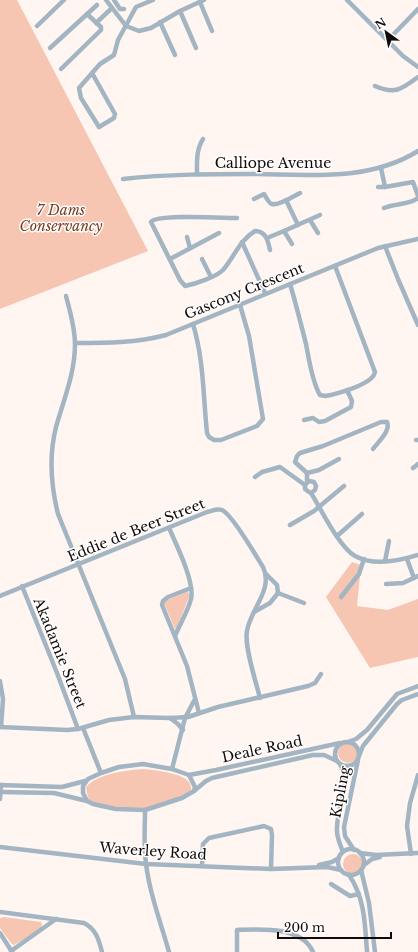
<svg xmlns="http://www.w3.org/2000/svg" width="418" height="952" viewBox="0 0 418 952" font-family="'Libre Baskerville',serif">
<rect width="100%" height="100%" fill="#fff5f1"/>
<g fill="#f6c6b2">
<polygon points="0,0 17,0 148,251 0,309"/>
<polygon points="352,562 361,565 357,606 388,610 418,599 418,657 370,668 326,597"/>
<polygon points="187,592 189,593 189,597 177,628 175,629 164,603 167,600"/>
<circle cx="348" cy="753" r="10"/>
<path d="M143,769C154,770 186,773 190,784C191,786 191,788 191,790L187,796L155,807L137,810L95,804L89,800L87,793L86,787C97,774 127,770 143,769Z"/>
<circle cx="353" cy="864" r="10"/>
<polygon points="4,917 41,922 42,925 40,930 14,945 11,943 0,928 0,918"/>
</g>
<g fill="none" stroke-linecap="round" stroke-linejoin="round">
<g stroke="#a3b5c3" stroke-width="4.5">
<polyline points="106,0 126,26 139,31 151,28 180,11 204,0"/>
<polyline points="114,0 120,9 124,9"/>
<polyline points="347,0 403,56 418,67"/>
<polyline points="200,2 212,31"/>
<polyline points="180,11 196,48"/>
<polyline points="160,22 175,55"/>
<polyline points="96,23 112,8"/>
<polyline points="37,26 64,0"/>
<polyline points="388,40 418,9"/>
<polyline points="50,48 97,5"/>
<polyline points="61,69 101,30 101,27 87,14"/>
<polyline points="92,73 115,114 114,118 99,127 81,98 79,88 100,64 114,55 118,40 136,7 153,0"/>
<path d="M375,86C395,95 402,89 418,77"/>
<path d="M197,174C197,162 196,150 203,139"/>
<path d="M123,179C168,174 212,174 258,174C312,175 370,181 418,151"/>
<polyline points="378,187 385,187 381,168"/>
<polyline points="385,187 413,182 418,196"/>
<path d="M254,199L264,194C266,197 269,204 272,204C279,206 294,196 300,193"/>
<polyline points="286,200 298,225"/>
<path d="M384,208C395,203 410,205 418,198"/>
<path d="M237,218C223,218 156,214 151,222L180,280L185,286C195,284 216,277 223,270C234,257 240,240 255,231C266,231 268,241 270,250"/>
<polyline points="310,220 318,233"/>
<polyline points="284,231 320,215"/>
<polyline points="187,237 190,248"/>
<polyline points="267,238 284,231 292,244"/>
<polyline points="242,242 265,293"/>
<polyline points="385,246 398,279 418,325"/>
<polyline points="170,259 219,233"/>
<polyline points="202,259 211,277"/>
<path d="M290,284C296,304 301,324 306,344C309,359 312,382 320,395L325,396L331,395C342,392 373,384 375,372L335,266"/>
<path d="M66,296C70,311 75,328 75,344C75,373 64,399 56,427C49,455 51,486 58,514L125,679L134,717"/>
<path d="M193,324C204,361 203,395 207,433L209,437L214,440H221L257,426L263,419L249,336L240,305"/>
<path d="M75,343C106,343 136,343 166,335L378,248L418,239"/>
<polyline points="304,420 313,418 319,422 325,421 351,407 352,401 347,390"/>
<polyline points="416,440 418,440"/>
<polyline points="413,468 418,464"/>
<path d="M307,473L295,462L297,456L300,453L323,446L381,422H387C391,431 378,442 373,449"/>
<polyline points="255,477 262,472 280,467 305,485"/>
<polyline points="307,482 307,473 319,470 339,459"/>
<path d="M311,493L315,490L316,486L314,482L309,481L305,485V489L309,492L311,493C321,509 339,547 355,556C373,566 399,561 418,555"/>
<polyline points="290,525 314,511 344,486"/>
<path d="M169,528C176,544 195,582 191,599C188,611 180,624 175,636"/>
<polyline points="337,536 362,514"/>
<polyline points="407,559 414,578"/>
<polyline points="385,561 389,541"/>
<polyline points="386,584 403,583 418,576"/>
<polyline points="22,586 57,673 78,729"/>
<polyline points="191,588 168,597 163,601 162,605 187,666 199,713"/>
<polyline points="278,593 304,603"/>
<path d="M0,596L207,512C212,511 217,508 222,510C232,514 256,556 263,567C274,589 250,610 247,631C244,646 256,682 260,698"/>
<polyline points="341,597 359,574 364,559"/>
<polyline points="254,612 270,603 278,593 277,585 266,574"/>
<polyline points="0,681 3,699 1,727"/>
<polyline points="170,718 178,724 183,730"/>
<polyline points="0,727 67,730 78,729 109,720 134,717 170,718 188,717 218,707 308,686 315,683 321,674"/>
<polyline points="83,728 101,773"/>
<circle cx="347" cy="754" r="12"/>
<polyline points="348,742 356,739 367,730 397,694 418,686"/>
<polyline points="359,756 363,746 397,704 402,700 418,694"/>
<polygon points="143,764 172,769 189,775 195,787 194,791 182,798 145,810 116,809 93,804 87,801 83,793 83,786 88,779 101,773 119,767"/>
<path d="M340,764C352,787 337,805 337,828C336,836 340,844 343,852"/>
<polyline points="172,769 185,718 195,699"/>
<polyline points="189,775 216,770 340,743"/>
<polyline points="0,785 62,787 85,781"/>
<polyline points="194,791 206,781 212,778 313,755 324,755 337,761"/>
<polyline points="0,792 54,793 87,801"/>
<polyline points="0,799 1,785"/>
<path d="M145,810C145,824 144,839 145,853C147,887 160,920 169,952"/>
<polyline points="0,847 146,864 271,869 327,867 341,870"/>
<circle cx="351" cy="862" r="13"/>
<polyline points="354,850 345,836 344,827 358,760"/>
<polyline points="360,853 376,855 418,853"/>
<polyline points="411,854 407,826 410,803 418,775"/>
<polyline points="319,865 332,862 339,858"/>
<polyline points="364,865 372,859 380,857"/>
<polyline points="202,866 203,844 209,838 264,826 271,829 272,835 271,869"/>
<polyline points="361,870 369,903 375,952"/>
<path d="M349,875C365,898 365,925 367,952"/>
<polyline points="331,884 350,896 359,894"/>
<path d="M0,912L84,923C96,929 99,940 102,952"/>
<polyline points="0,933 12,952"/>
<polyline points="11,951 56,919"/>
<path d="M237,952V930C261,929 302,926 313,952"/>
</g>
</g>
<g text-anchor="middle" stroke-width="3" stroke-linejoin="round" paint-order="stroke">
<g font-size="14" fill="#110907" stroke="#fff">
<text x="273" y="168">Calliope Avenue</text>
<text transform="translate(244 291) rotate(-22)" y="5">Gascony Crescent</text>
<text transform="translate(136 530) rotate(-22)" y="5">Eddie de Beer Street</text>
<text transform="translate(60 653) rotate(68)" y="5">Akadamie Street</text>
<text transform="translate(262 749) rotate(-12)" y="5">Deale Road</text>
<text transform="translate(340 792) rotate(-79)" y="5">Kipling</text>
<text transform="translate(153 851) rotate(4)" y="5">Waverley Road</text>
</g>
<g font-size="14" font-style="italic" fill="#7a3c21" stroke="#fff">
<text x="61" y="215">7 Dams<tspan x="61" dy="16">Conservancy</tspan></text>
</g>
</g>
<g transform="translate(386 32) rotate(327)" stroke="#ffffff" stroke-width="3" paint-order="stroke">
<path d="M0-3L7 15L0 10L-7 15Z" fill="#110907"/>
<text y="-6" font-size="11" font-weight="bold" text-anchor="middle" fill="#110907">N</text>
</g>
<path d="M278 932v6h113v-6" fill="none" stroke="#110907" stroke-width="2"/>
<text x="284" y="932" font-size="12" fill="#110907" stroke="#ffffff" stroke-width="3" paint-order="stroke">200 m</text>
</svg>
